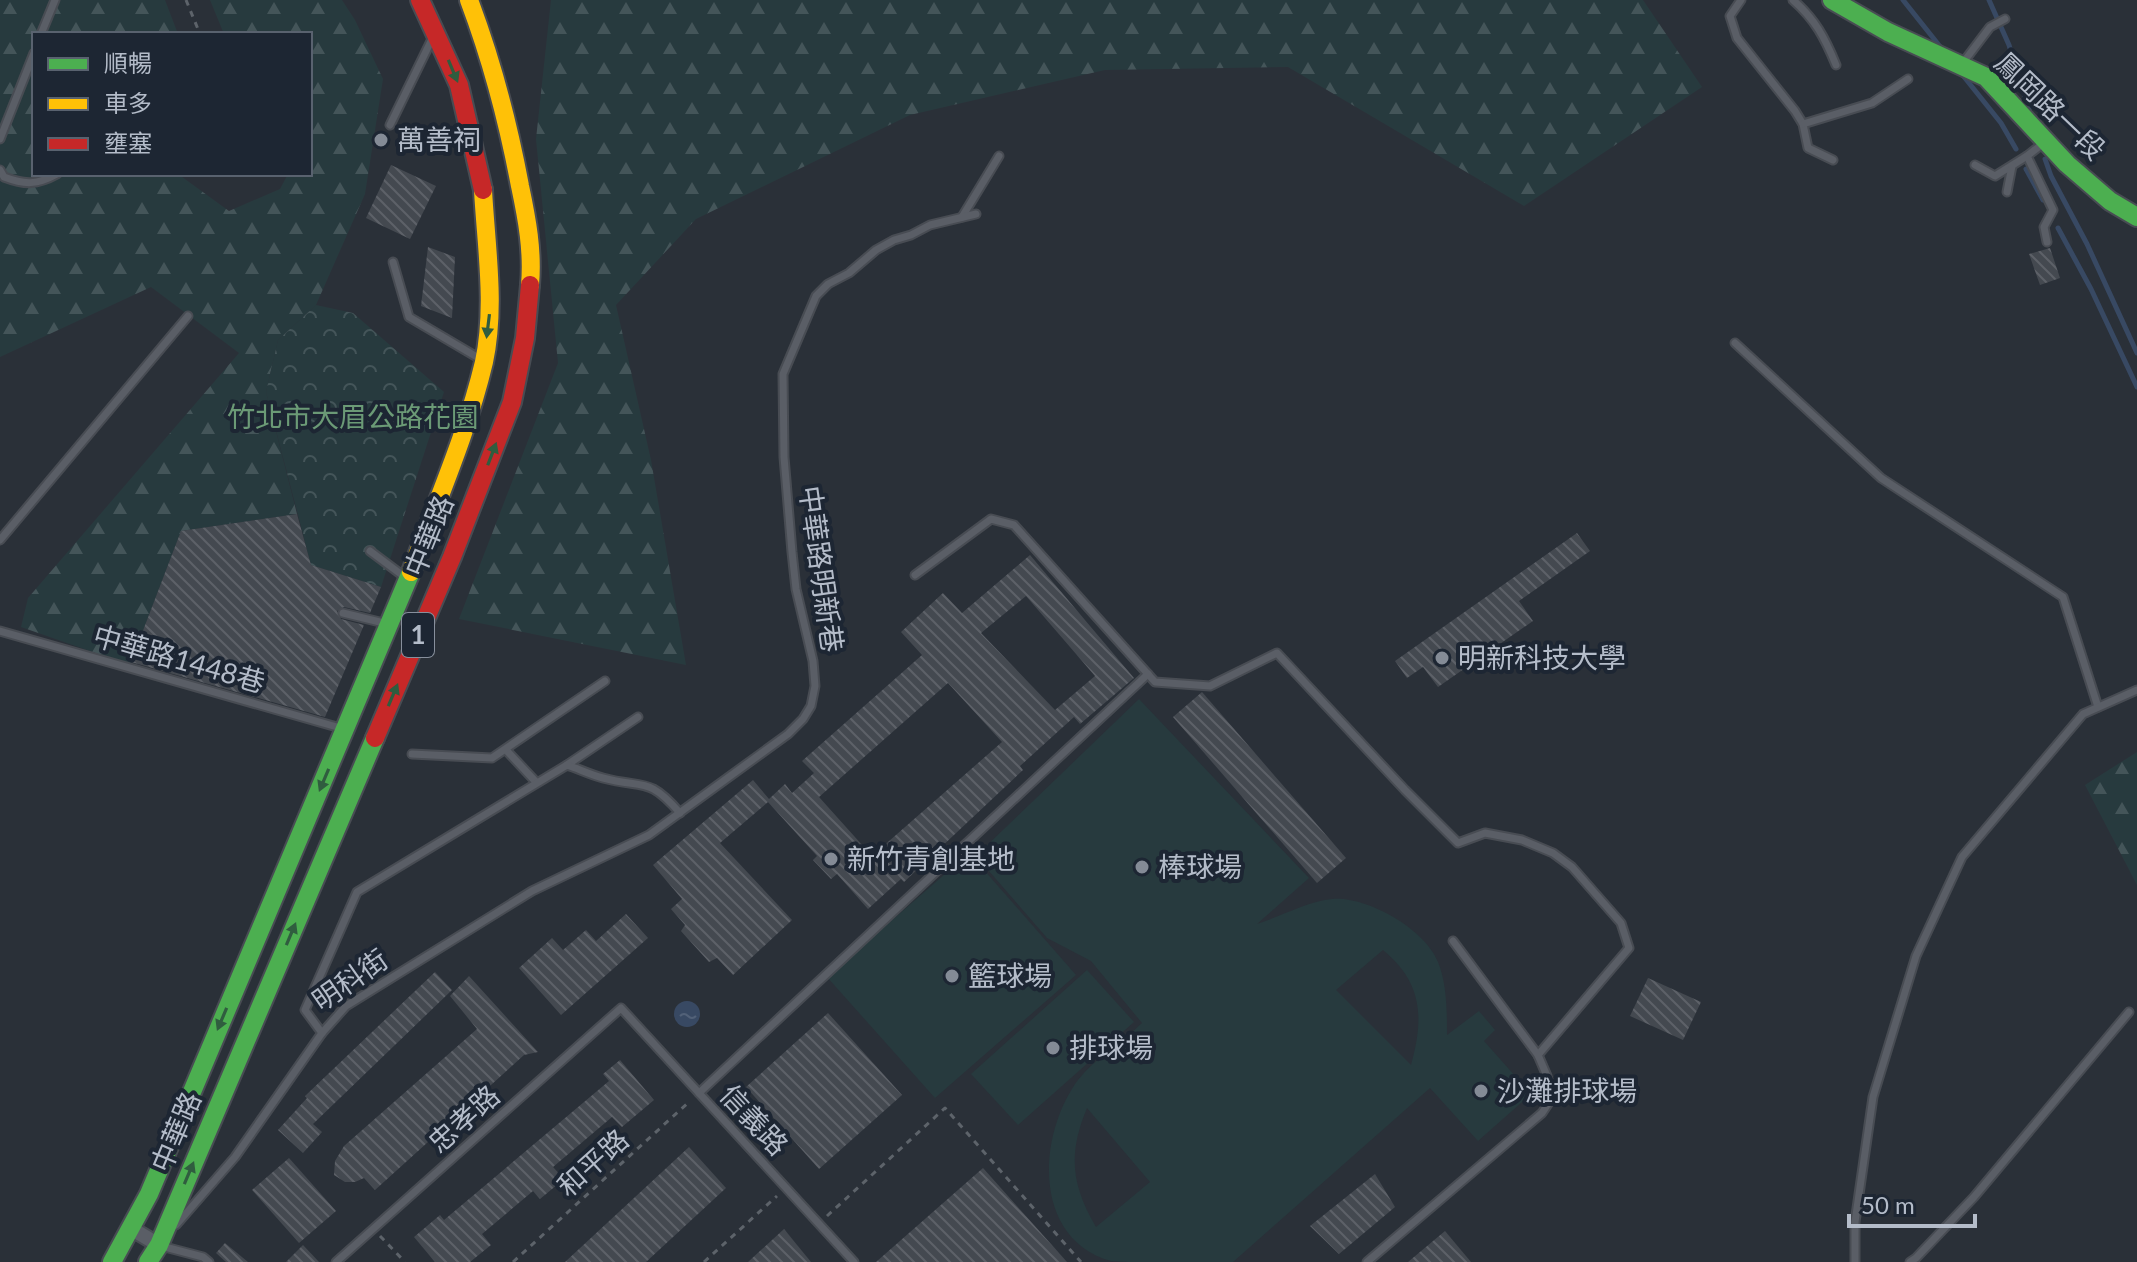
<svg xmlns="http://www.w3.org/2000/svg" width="2137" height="1262" viewBox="0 0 2137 1262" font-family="Lato,'Noto Sans TC',sans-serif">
<defs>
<pattern id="forest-firs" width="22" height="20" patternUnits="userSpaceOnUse" patternTransform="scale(2)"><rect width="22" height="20" fill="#273a3e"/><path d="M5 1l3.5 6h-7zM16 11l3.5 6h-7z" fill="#445559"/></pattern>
<pattern id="park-crowns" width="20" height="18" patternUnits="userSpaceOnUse" patternTransform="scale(2)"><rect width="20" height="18" fill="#273a3e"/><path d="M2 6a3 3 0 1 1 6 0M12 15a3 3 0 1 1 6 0" fill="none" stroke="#445559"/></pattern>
<pattern id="water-ripples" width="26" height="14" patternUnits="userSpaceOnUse" patternTransform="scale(2)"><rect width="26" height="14" fill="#384963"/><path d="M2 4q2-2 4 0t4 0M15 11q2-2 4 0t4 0" fill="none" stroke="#526178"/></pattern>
<pattern id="building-back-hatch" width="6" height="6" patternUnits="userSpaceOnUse" patternTransform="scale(2)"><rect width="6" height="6" fill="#444950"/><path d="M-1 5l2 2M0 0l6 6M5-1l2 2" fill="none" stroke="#5d6168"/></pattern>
</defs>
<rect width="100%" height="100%" fill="#2a3038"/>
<g fill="#273a3e" fill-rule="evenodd">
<path d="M1139,699L1309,878L1257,924C1279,917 1309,901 1332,899C1367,896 1425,929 1438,962C1447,984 1447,1012 1447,1035L1479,1011L1495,1030L1484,1041L1531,1094L1478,1141L1430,1088L1233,1262C1204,1262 1176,1262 1147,1262C1136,1262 1121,1262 1111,1261C1031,1238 1038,1134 1078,1080C1095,1058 1123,1042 1142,1023L1091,961L1047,938L976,856ZM1383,950C1423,983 1424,1018 1411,1065L1336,990ZM1087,1108L1150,1182L1096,1227C1071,1184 1068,1154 1087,1108Z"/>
<polygon points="969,853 1076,975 935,1098 827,977"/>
<polygon points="1087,970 1134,1022 1018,1125 971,1074"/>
</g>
<g fill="url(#forest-firs)">
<polygon points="0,0 165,0 178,34 34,34 34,174 178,174 229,211 280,189 288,174 310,174 310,34 224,34 210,0 342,0 355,20 383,79 365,194 316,305 278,340 266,392 297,514 181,531 130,665 21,627 28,598 239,353 151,287 0,357"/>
<polygon points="551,0 1643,0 1702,87 1524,206 1288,67 1105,70 910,115 696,219 616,305 651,460 686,665 459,619 558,363 536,139"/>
<polygon points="2137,752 2137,885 2085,785"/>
</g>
<polygon fill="url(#park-crowns)" points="316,305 353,313 444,392 381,587 311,565 266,392 278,340"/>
<circle fill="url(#water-ripples)" cx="687" cy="1014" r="13"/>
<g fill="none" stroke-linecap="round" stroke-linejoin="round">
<g stroke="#384963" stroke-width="5">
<polyline points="1903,0 1942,49"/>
<polyline points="1989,0 2009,45 2031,116"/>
<polyline points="1961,73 2001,123 2016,149"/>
<polyline points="2045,159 2051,176 2087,244 2137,353"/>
<polyline points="2026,169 2043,200"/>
<polyline points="2058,228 2091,289 2137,387"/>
</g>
</g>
<g fill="url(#building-back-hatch)" fill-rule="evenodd">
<polygon points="391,165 436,186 410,239 366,218"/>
<polygon points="428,247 455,257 452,318 421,306"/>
<polygon points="2050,248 2060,278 2040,285 2029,254"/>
<polygon points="297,514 311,565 381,587 370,613 344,607 337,611 341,619 364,625 325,717 131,662 181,531"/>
<polygon points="1577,533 1590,551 1519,601 1533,621 1438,687 1423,667 1407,678 1395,661"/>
<path d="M1030,555L1134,678L1080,724L1074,717L1020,766L1023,770L904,882L901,879L868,909L837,874L831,879L813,860L817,856L768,802L720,843L792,920L733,975L717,958L709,962L681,931L685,925L671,909L682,899L653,865L753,780L769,799L785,784L792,793L814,773L802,761L922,655L901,632L943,593L962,613ZM1026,596L1095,676L1055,710L981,633ZM948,683L1002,742L872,856L819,797Z"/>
<polygon points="1202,692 1346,858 1317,883 1173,717"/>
<polygon points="626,914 648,938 561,1015 519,968 552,938 563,950 586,930 596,941"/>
<polygon points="435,972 452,990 313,1124 322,1132 303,1153 278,1130 307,1098 305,1096"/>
<polygon points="469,976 538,1052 524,1055 375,1190 364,1178 355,1182 345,1182 334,1175 335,1161 344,1146 477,1029 450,996"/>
<polygon points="1648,978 1701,1002 1683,1040 1630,1016"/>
<polygon points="828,1013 902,1095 819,1169 746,1087"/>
<polygon points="620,1060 654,1100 622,1127 612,1117 553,1167 564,1179 540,1199 533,1191 482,1234 491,1245 470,1262 435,1262 414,1237 440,1215 444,1220 609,1081 603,1074"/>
<polygon points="689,1147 726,1188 646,1262 565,1262"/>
<polygon points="289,1158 336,1211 299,1243 252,1190"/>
<polygon points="983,1168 1067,1262 876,1262"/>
<polygon points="1375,1174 1395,1207 1339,1254 1310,1226"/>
<polygon points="784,1229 811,1262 748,1262"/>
<polygon points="1445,1231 1471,1262 1408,1262"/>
<polygon points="225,1243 248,1262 226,1262 216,1253"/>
<polygon points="303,1245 319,1262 286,1262"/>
</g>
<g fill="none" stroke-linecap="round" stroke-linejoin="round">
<defs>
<g id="lane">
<polyline points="1741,0 1730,16 1737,38 1795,111 1803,124 1808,148 1833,160"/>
<path d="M1793,0C1815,19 1825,38 1836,65"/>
<polyline points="41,34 55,0"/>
<polyline points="1962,64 1990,27 2005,19"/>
<polyline points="1803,124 1872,103 1908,79"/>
<polyline points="390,125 433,37"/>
<polyline points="0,139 34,53"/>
<polyline points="2045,142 2027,156 2053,210 2044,227 2047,242"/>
<polyline points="1975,165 1995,176 2027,156"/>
<path d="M0,170L4,177C25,185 37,185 57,174"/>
<polyline points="2007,192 2012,166"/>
<polyline points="962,217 999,156"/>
<polyline points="393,262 409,317 482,360"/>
<polyline points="1735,343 1881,478 2063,597 2098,707"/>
<polyline points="0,540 188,316"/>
<polyline points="370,551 406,578"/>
<polyline points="915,575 991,519 1014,525 1155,682 1210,686 1277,653 1405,790 1458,843 1485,833 1522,840 1553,853 1572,867 1621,923 1629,948 1538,1055"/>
<polyline points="343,613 388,624"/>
<polyline points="0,631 344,729"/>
<polyline points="507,751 536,782"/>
<polyline points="412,754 492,758 605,681"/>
<polyline points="567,765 638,717"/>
<path d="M322,1033L305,1010L357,892L567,765C579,769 591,775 603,778C644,789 648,776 680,813"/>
<polyline points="699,1093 1148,674"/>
<polyline points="176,1225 235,1157 322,1033 346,1006 532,891 649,835 788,734 803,719 811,706 815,686 813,661 796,589 792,552 784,457 783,374 816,296 828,284 849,273 876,250 894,240 911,235 930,225 976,214"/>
<polyline points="161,1246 203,1257 209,1262"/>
<polyline points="336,1262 621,1008 854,1262"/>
<polyline points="1367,1262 1542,1113 1552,1098 1547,1076 1538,1055 1453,941"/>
<polyline points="1855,1262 1855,1222 1873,1097 1916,956 1962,857 2083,714 2137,690"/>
<polyline points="1910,1262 1916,1258 1974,1197 2129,1012"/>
</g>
<polyline id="street" points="132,1229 159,1245"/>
<g id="fast">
<polyline points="1832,0 1888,32 1986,77 2067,164 2110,201 2137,217"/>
<polyline points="112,1262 149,1194 411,572"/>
<polyline points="148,1262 159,1245 375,738"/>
</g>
<g id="slow">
<path d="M469,0C492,61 508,122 520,186C527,219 533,251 530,285"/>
<path d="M411,572C436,503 467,434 484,362C496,306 486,246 483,190"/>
</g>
<g id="jam">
<polyline points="420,0 459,85 483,190"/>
<polyline points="375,738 452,557 512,402 525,338 530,285"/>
</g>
</defs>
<use href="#lane" stroke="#484c53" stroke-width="11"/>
<use href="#street" stroke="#484c53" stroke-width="18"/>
<use href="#fast" stroke="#484c53" stroke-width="22"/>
<use href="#slow" stroke="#484c53" stroke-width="22"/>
<use href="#jam" stroke="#484c53" stroke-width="22"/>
<g stroke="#5d636a" stroke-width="3" stroke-dasharray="6 6" stroke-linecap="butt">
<polyline points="186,0 200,34"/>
<polyline points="827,1216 945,1108 1081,1262"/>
<polyline points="380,1236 405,1262"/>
<polyline points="513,1262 690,1101"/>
<polyline points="704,1262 777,1196"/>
</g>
<use href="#lane" stroke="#5a5e66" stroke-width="7"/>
<use href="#street" stroke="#5a5e66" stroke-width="14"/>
<use href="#fast" stroke="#4caf50" stroke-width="18"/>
<use href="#slow" stroke="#ffc107" stroke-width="18"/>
<use href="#jam" stroke="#c62828" stroke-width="18"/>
</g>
<defs><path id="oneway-solid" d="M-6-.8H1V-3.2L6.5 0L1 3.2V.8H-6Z" transform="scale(2)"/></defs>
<g fill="#305d3f">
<use href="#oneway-solid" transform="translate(453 71) rotate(67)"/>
<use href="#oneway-solid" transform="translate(488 326) rotate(97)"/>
<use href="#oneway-solid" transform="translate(492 454) rotate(-69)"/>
<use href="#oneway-solid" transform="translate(393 695) rotate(-67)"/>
<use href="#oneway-solid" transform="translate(324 780) rotate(113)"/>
<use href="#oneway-solid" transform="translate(291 934) rotate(-67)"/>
<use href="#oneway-solid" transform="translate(222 1019) rotate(113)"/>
<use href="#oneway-solid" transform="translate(189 1173) rotate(-67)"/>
</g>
<g fill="#848b96" stroke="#1d2633" stroke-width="3">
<circle cx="381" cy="140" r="8"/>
<circle cx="1442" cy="658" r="8"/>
<circle cx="831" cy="859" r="8"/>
<circle cx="1142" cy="867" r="8"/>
<circle cx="952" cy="976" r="8"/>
<circle cx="1053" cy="1048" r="8"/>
<circle cx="1481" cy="1091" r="8"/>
</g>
<g text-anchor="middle" stroke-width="8" stroke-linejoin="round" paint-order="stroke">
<rect fill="#1d2633" stroke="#878f9c" stroke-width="2" x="402" y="613" width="32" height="44" rx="6"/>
<g font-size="26" font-weight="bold" fill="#b4bcc9">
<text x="418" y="644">1</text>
</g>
<g font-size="28" fill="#b4bcc9" stroke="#1d2633">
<text transform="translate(2050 106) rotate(44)" y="10">鳳岡路一段</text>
<text transform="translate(429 536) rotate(-68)" y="10">中華路</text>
<text transform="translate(821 569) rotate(82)" y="10">中華路明新巷</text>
<text transform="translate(179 659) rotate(16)" y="10">中華路1448巷</text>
<text transform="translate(350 980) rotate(-35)" y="10">明科街</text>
<text transform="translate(464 1119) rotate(-42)" y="10">忠孝路</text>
<text transform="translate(754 1120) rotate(47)" y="10">信義路</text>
<text transform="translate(176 1132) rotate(-67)" y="10">中華路</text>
<text transform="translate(593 1163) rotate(-42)" y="10">和平路</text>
</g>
<g font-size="28" fill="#b4bcc9" stroke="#1d2633" text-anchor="start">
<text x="397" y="150">萬善祠</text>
<text x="1458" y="668">明新科技大學</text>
<text x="847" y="869">新竹青創基地</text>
<text x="1158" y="877">棒球場</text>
<text x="968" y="986">籃球場</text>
<text x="1069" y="1058">排球場</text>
<text x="1497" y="1101">沙灘排球場</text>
</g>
<g font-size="28" fill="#6b9a76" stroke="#1d2633">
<text x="353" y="427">竹北市大眉公路花園</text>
</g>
</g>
<rect x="32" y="32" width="280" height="144" fill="#1d2633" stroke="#59626f" stroke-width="2"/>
<rect x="48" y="58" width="40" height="12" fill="#4caf50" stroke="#59626f" stroke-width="2"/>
<text x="104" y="72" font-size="24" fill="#b4bcc9">順暢</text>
<rect x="48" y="98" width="40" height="12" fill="#ffc107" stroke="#59626f" stroke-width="2"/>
<text x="104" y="112" font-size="24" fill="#b4bcc9">車多</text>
<rect x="48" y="138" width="40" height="12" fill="#c62828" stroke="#59626f" stroke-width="2"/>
<text x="104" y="152" font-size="24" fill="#b4bcc9">壅塞</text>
<path d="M1849 1214v12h126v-12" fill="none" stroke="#b4bcc9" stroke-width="4"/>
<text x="1861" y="1214" font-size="24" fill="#b4bcc9" stroke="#1d2633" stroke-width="6" paint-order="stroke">50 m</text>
</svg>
